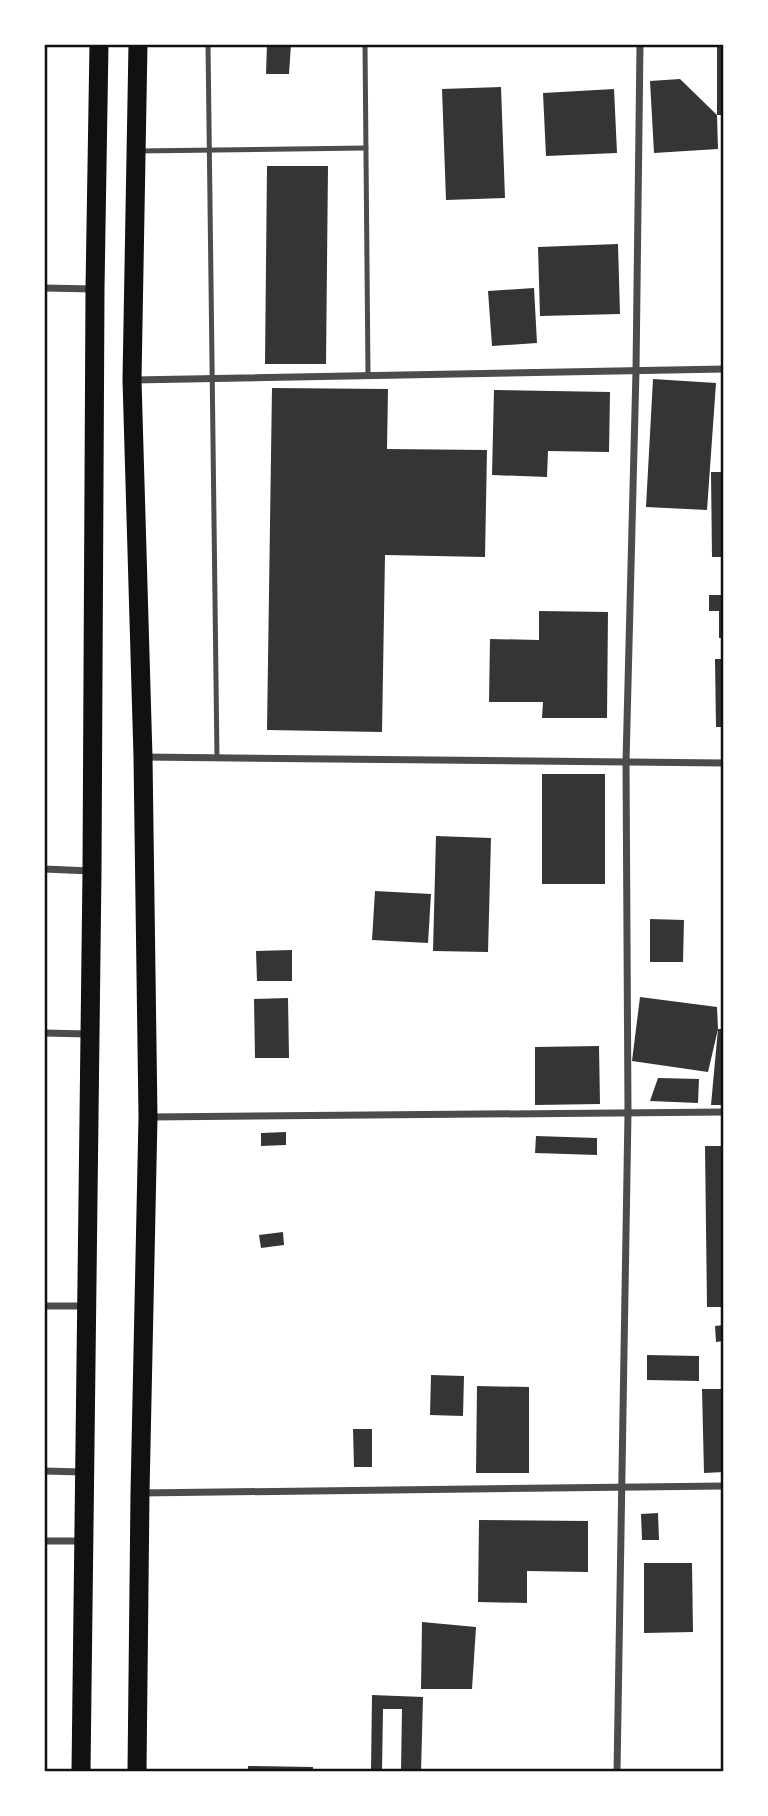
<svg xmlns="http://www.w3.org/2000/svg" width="768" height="1816" viewBox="0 0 768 1816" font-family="'Work Sans',sans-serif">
<rect width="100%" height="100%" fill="#fff"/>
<g fill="#353535">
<polygon points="267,44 291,44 289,74 266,74"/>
<polygon points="717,44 724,44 724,115 717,115 718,149 654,153 650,81 680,79 717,115"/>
<polygon points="501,87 505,198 446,200 442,89"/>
<polygon points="614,89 617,153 546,156 543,93"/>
<polygon points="267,166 328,166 326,364 265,364"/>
<polygon points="618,244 620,314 540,316 538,247"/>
<polygon points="534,288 537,343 492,346 488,291"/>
<polygon points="653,379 716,383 707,510 646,507"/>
<polygon points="272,388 388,389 387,449 487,450 485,557 385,555 382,732 267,730"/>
<polygon points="494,390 610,392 609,452 548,451 547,477 492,475"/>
<polygon points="711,472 724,472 724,557 712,557"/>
<polygon points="709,595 724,595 724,638 719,638 719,611 709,611"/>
<polygon points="539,611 608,612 607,718 542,718 543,702 489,702 490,639 539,640"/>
<polygon points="715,659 724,659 724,727 716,727"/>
<rect x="542" y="774" width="63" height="110"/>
<polygon points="436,836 491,838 488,952 433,951"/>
<polygon points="375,891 431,894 428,943 372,940"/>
<polygon points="650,919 684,920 683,962 650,962"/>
<polygon points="292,950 292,981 257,981 256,951"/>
<polygon points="640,997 717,1007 718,1029 708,1072 632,1061"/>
<polygon points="288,998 289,1058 255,1058 254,999"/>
<polygon points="718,1029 724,1029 724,1105 711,1105"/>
<polygon points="599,1046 600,1104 535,1105 535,1047"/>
<polygon points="658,1078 699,1079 698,1103 650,1101"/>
<polygon points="286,1132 286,1145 261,1146 261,1133"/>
<polygon points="536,1136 597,1138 597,1155 535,1153"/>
<polygon points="705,1146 724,1146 724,1307 707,1307"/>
<polygon points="283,1232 284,1245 261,1248 259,1235"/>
<polygon points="724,1325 724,1341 716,1342 715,1326"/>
<polygon points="647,1355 699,1356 699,1381 647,1380"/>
<polygon points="431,1375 464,1376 463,1416 430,1415"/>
<polygon points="477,1386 529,1387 529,1473 476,1473"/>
<polygon points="702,1389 724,1389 724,1472 704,1473"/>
<polygon points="353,1429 372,1429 372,1467 354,1467"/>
<polygon points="658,1513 659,1540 642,1540 641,1514"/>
<polygon points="479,1520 588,1521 588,1572 527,1571 527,1603 478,1602"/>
<polygon points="644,1563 692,1563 693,1632 644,1633"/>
<polygon points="422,1622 476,1627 472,1689 421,1689"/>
<polygon points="372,1695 423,1697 421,1772 401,1772 402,1709 383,1709 382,1772 371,1772"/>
<polygon points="248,1766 313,1767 313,1772 248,1772"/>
</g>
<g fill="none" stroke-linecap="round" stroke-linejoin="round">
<g stroke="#4c4c4c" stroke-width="5">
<polyline points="208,44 217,758"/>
<polyline points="365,44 368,375"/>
<polyline points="138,151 366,148"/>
</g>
<g stroke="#4c4c4c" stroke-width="7">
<polyline points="44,288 94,289"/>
<polyline points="134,380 724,369"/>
<polyline points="144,757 724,763"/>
<polyline points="44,869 91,871"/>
<polyline points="44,1033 88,1034"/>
<polyline points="151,1117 724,1112"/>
<polyline points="44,1306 86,1306"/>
<polyline points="44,1471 82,1472"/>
<polyline points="140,1493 724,1486"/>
<polyline points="44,1541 84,1541"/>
<polyline points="617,1772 628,1113 626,762 636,371 640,44"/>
</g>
<g stroke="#111" stroke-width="19">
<polyline points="81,1772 92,871 95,289 99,44"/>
<polyline points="137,1772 140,1493 148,1117 143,757 132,380 138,44"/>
</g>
</g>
<rect width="768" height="1816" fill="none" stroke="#ffffff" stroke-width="91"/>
<rect x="46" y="46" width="676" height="1724" fill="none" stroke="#111" stroke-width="2.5"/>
</svg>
